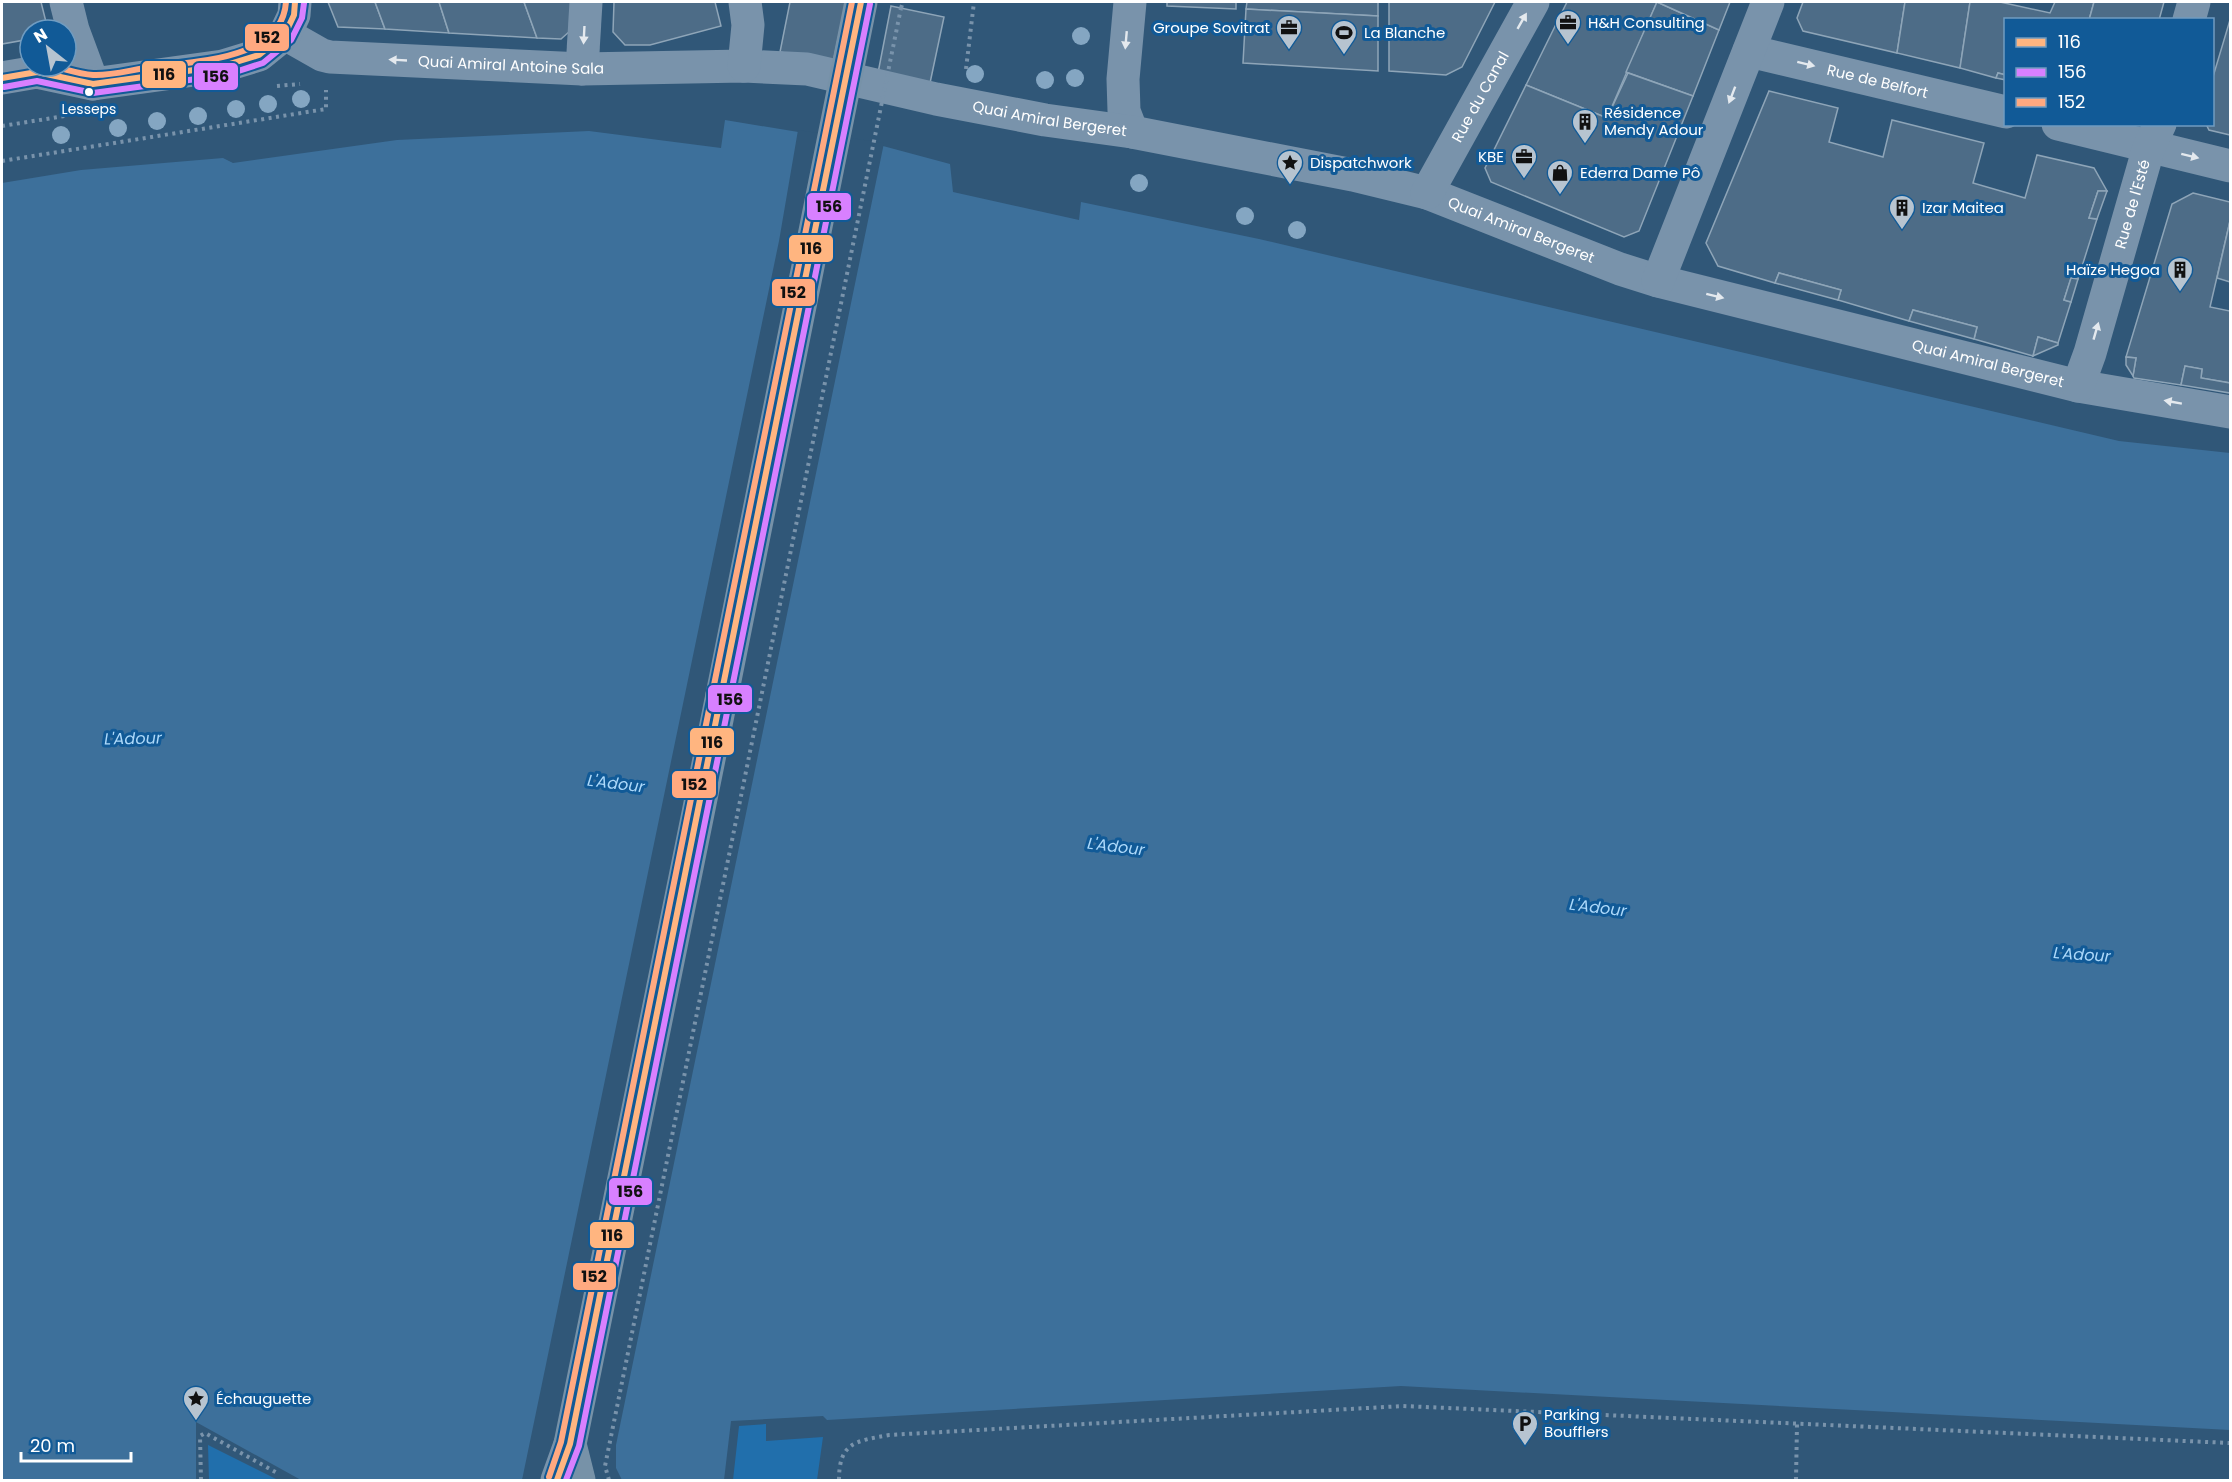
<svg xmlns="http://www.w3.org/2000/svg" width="2232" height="1482" viewBox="0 0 2232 1482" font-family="Poppins,sans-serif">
<rect width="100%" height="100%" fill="#305778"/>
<g fill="#216fac">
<polygon points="766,1424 766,1441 823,1437 817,1480 777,1479 777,1480 733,1480 739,1426"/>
<polygon points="208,1445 276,1479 209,1480"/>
</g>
<polygon fill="#3d709b" points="725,120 883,146 950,164 953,192 1079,220 1081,202 1259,239 2119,441 2230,453 2230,1430 1401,1386 827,1420 823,1416 731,1421 724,1480 579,1480 524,1476 522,1480 301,1480 196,1422 196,1480 2,1480 2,183 81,170 223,158 233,163 397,140 589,131 721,148"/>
<polygon fill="#305778" points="798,130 884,143 616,1445 616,1468 622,1480 522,1480 779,241"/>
<g fill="#4d6c87" stroke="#8ea5b8" stroke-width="1.5">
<polygon points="2,2 41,2 48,30 30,30 30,39 2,44"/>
<polygon points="328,2 375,2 385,29 338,27"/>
<polygon points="375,2 439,2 449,33 385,29"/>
<polygon points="439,2 524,2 537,38 449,33"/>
<polygon points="524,2 571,2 570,31 561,39 537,38"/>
<polygon points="614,2 715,2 721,26 650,45 625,45 613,32"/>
<polygon points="790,2 846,2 833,63 780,52"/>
<polygon points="1167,2 1236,2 1236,9 1167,6"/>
<polygon points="1247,2 1378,2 1378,16 1246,9"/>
<polygon points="1389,2 1495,2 1462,67 1446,75 1389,71"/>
<polygon points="1567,2 1657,2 1607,118 1526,85"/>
<polygon points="1657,2 1719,30 1693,96 1626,72"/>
<polygon points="1657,2 1730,2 1719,30"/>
<polygon points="1803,2 1905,2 1897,53 1803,31 1797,18"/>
<polygon points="1905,2 1970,2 1960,68 1897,53"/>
<polygon points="1970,2 2000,2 2050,13 2055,2 2094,2 2089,20 2006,20 2006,75 1998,73 1996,78 1960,68"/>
<polygon points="2094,2 2164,2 2159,20 2089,20"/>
<polygon points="891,6 944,17 930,83 878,73"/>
<polygon points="1246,9 1378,16 1378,71 1243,63"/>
<polygon points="2230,20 2230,135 2209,130 2206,124 2212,124 2212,80"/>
<polygon points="1628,73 1693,96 1639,231 1624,237 1491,182 1485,168 1526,85 1607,118"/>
<polygon points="1998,73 2006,75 2006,80 1996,78"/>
<polygon points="1769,91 1838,108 1829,142 1883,157 1892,120 1984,143 1973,183 2025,198 2037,155 2094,168 2107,191 2098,191 2089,218 2097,219 2078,279 2071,278 2064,300 2071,302 2058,343 2038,337 2033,356 1974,339 1977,327 1913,310 1909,321 1838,300 1841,290 1779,273 1775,283 1718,266 1706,243"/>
<polygon points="2098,191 2107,191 2097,219 2089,218"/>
<polygon points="2193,193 2230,202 2230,221 2210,307 2230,311 2230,383 2201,378 2202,369 2185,366 2181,385 2134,378 2133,376 2136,358 2126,357 2172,204"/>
<polygon points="2230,221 2230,282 2217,278"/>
<polygon points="1779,273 1841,290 1838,300 1775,283"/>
<polygon points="2071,278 2078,279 2071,302 2064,300"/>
<polygon points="1913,310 1977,327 1974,339 1909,321"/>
<polygon points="2038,337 2058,343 2058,345 2033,356"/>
<polygon points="2126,357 2136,358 2133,376 2126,365"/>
<polygon points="2185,366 2202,369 2201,378 2230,383 2230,393 2181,385"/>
</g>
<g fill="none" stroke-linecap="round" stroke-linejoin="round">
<g stroke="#7993ab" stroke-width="4" stroke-dasharray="3 4.5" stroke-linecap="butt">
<polyline points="901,8 903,2"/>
<polyline points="966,69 974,2"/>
<polyline points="277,86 300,84"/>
<polyline points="2,126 65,116"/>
<polyline points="2,161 326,109 326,90"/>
<polyline points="201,1480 200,1436 205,1433 279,1474"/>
<path d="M839,1480C839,1442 856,1441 889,1435L1403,1406L2230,1443"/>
<polyline points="1796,1480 1797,1424"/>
</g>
<g stroke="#7993ab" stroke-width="33">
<polyline points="66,2 73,30 93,84"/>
<polyline points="1130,2 1123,79 1124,111 1132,132"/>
<polyline points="2189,20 2194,2"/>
<path id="s1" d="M285,34L322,55L330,57L582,69L744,66L807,69L936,99L1045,120L1132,132L1353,175L1427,193L1620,269L1658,281L2078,386L2230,412"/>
<path id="s2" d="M1749,51L2006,112"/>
<polyline points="744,66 748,25 745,2"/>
<polyline points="582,69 586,2"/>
<polyline points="2,78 37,72 93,84 223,66 259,55 285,34 294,15 295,2"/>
<polyline points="2058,124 2230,166"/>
<path id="s3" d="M1427,193L1533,2"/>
<polyline points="1658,281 1768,2"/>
<path id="s4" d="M2078,386L2090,353L2149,147L2160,124"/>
<polyline points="557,1480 570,1444"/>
</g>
<polyline stroke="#7792a8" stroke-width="33" points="579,1480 570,1444 722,695"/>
<polyline stroke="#7993ab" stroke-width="4" stroke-dasharray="3 4.5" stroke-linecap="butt" points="609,1480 605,1466 901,8"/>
<polyline stroke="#7792a8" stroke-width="33" points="722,695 861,2"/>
<defs>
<g id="bus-1">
<polyline points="2,78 37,72 93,84 223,66 259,55 285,34 294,15 295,2"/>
<polyline points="557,1480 570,1444 861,2"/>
</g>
<g id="bus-2">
<polyline points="4,87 37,81 93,93 226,75 263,63 291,40 302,18 304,3"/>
<polyline points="566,1480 579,1446 870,4"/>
</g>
<g id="bus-3">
<path d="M52,66C65,69 79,74 93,75C112,76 134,69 153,67C197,61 282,60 286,2"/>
<polyline points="549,1477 561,1442 852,2"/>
</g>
</defs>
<use href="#bus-1" stroke="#115a97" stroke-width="10"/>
<use href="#bus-2" stroke="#115a97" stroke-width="10"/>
<use href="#bus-3" stroke="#115a97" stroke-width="10"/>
<use href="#bus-1" stroke="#ffb580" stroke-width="6"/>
<use href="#bus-2" stroke="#d880ff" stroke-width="6"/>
<use href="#bus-3" stroke="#ffa980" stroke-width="6"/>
</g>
<g fill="#84a6c2">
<circle cx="1081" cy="36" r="9"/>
<circle cx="975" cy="74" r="9"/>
<circle cx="1075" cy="78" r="9"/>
<circle cx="1045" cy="80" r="9"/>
<circle cx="301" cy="99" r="9"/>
<circle cx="268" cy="104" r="9"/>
<circle cx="236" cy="109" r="9"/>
<circle cx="198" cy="116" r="9"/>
<circle cx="157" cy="121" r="9"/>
<circle cx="118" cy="128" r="9"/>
<circle cx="61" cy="135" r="9"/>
<circle cx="1139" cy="183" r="9"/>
<circle cx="1245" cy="216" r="9"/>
<circle cx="1297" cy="230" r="9"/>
</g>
<defs><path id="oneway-solid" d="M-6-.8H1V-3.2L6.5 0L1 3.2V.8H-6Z" transform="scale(1.5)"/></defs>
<g fill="#e4e9ee">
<use href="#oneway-solid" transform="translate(1522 21) rotate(-60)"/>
<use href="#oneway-solid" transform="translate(584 35) rotate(93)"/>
<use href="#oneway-solid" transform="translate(1126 40) rotate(95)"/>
<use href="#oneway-solid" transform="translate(398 60) rotate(-177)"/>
<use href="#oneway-solid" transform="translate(1806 64) rotate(14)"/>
<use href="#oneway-solid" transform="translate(1732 95) rotate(111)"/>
<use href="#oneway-solid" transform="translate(2190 156) rotate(14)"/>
<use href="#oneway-solid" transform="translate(1715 296) rotate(14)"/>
<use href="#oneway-solid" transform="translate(2096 331) rotate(-74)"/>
<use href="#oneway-solid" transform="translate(2173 402) rotate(-170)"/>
</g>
<defs>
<symbol id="office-pin" viewBox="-11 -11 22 30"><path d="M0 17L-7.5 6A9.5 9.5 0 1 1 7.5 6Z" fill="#b7c4d0" stroke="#115a97"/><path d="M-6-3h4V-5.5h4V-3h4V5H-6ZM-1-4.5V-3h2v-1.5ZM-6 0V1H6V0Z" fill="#111"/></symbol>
<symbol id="stadium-pin" viewBox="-11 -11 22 30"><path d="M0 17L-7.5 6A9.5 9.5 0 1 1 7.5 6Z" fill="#b7c4d0" stroke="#115a97"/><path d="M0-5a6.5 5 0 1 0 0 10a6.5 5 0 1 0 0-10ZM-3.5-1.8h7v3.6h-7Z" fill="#111"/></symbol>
<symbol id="building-pin" viewBox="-11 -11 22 30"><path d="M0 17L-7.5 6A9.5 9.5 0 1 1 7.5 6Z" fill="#b7c4d0" stroke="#115a97"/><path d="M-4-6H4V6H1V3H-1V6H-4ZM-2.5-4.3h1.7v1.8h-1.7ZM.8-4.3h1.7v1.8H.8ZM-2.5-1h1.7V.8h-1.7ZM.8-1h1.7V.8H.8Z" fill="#111"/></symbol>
<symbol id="sight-pin" viewBox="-11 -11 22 30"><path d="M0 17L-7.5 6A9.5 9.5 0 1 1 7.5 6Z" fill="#b7c4d0" stroke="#115a97"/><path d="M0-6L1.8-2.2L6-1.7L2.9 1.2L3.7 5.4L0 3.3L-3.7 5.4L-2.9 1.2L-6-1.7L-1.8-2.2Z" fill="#111"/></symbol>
<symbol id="shop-pin" viewBox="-11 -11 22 30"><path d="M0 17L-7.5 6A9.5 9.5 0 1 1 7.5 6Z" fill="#b7c4d0" stroke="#115a97"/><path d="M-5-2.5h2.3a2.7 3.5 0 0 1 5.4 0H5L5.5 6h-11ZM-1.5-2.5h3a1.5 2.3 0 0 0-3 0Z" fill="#111"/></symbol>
<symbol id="parking-pin" viewBox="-11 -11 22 30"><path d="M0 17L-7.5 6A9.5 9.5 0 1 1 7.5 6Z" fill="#b7c4d0" stroke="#115a97"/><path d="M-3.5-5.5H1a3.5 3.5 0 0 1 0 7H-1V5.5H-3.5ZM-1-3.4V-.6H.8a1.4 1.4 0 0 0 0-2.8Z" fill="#111"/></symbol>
</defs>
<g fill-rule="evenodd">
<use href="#office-pin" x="1553" y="8" width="30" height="40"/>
<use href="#office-pin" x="1274" y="13" width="30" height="40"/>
<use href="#stadium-pin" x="1329" y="18" width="30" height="40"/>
<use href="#building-pin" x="1570" y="107" width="30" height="40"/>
<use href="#office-pin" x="1509" y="142" width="30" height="40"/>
<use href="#sight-pin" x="1275" y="148" width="30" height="40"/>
<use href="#shop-pin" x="1545" y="158" width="30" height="40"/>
<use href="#building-pin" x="1887" y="193" width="30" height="40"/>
<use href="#building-pin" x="2165" y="255" width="30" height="40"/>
<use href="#sight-pin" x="181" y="1384" width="30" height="40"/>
<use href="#parking-pin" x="1510" y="1409" width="30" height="40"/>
</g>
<circle fill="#fff" stroke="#115a97" stroke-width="2" cx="89" cy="92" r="5"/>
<g text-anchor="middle" stroke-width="6" stroke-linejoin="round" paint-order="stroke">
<g font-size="14" fill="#fff" stroke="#115a97">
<text x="89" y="114">Lesseps</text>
</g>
<g font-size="15" fill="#fff" stroke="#115a97" text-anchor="start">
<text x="1588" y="28">H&amp;H Consulting</text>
<text x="1270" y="33" text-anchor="end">Groupe Sovitrat</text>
<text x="1364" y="38">La Blanche</text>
<text x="1604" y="118">Résidence<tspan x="1604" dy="17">Mendy Adour</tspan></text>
<text x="1504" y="162" text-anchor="end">KBE</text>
<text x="1310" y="168">Dispatchwork</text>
<text x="1580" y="178">Ederra Dame Pô</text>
<text x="1922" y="213">Izar Maitea</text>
<text x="2160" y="275" text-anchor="end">Haïze Hegoa</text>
<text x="216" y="1404">Échauguette</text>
<text x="1544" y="1420">Parking<tspan x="1544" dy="17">Boufflers</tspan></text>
</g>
<g font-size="15" fill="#fff" stroke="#115a97">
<text dy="5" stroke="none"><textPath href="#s1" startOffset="232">Quai Amiral Antoine Sala</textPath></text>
<text dy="5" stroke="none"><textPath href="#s2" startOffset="132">Rue de Belfort</textPath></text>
<text dy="5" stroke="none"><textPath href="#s3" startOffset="110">Rue du Canal</textPath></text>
<text dy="5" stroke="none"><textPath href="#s1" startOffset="776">Quai Amiral Bergeret</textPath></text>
<text dy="5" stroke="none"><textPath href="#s4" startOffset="190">Rue de l'Esté</textPath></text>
<text dy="5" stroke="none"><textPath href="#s1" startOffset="1262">Quai Amiral Bergeret</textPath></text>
<text dy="5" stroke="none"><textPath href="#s1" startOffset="1748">Quai Amiral Bergeret</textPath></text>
</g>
<g font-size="16" font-style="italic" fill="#add9fa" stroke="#115a97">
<text transform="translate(133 738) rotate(-1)" y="6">L'Adour</text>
<text transform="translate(616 783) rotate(7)" y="6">L'Adour</text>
<text transform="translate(1116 846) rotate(7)" y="6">L'Adour</text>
<text transform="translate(1598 907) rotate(7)" y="6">L'Adour</text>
<text transform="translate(2082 954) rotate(4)" y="6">L'Adour</text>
</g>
</g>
<g stroke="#115a97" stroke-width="2">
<rect x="244" y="23" width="46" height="29" rx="6" fill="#ffa980"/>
<rect x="141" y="60" width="46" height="29" rx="6" fill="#ffb580"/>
<rect x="193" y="62" width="46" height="29" rx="6" fill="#d880ff"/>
<rect x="806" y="192" width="46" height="29" rx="6" fill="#d880ff"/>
<rect x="788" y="234" width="46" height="29" rx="6" fill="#ffb580"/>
<rect x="771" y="278" width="45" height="29" rx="6" fill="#ffa980"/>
<rect x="707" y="684" width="46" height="29" rx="6" fill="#d880ff"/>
<rect x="689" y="727" width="46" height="29" rx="6" fill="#ffb580"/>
<rect x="671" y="770" width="46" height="29" rx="6" fill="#ffa980"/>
<rect x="608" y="1177" width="45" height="29" rx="6" fill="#d880ff"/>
<rect x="589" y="1221" width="46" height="28" rx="6" fill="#ffb580"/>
<rect x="572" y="1262" width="45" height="29" rx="6" fill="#ffa980"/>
</g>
<g font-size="16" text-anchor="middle" font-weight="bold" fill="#111">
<text x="267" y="43">152</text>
<text x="164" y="80">116</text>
<text x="216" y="82">156</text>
<text x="829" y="212">156</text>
<text x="811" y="254">116</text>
<text x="793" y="298">152</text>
<text x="730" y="705">156</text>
<text x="712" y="748">116</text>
<text x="694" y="790">152</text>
<text x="630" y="1197">156</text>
<text x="612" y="1241">116</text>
<text x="594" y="1282">152</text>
</g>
<rect width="2232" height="1482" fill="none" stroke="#ffffff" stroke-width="6"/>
<rect x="2004" y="18" width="210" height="108" fill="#115a97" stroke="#709cc1" stroke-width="1.5"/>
<rect x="2016" y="38" width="30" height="9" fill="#ffb580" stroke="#709cc1" stroke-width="1.5"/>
<text x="2058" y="48" font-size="18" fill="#ffffff">116</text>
<rect x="2016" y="68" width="30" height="9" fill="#d880ff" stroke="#709cc1" stroke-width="1.5"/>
<text x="2058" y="78" font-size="18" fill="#ffffff">156</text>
<rect x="2016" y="98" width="30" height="9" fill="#ffa980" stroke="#709cc1" stroke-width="1.5"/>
<text x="2058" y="108" font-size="18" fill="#ffffff">152</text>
<g transform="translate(48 48) rotate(329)"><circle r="28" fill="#115a97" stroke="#709cc1" stroke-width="1.5"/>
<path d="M0-4.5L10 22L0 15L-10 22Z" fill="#b7c4d0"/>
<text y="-9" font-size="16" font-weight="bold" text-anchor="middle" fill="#ffffff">N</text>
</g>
<path d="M21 1452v9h110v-9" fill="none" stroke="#ffffff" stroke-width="3"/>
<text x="30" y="1452" font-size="18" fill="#ffffff" stroke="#115a97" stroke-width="4.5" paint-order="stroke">20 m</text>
</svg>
